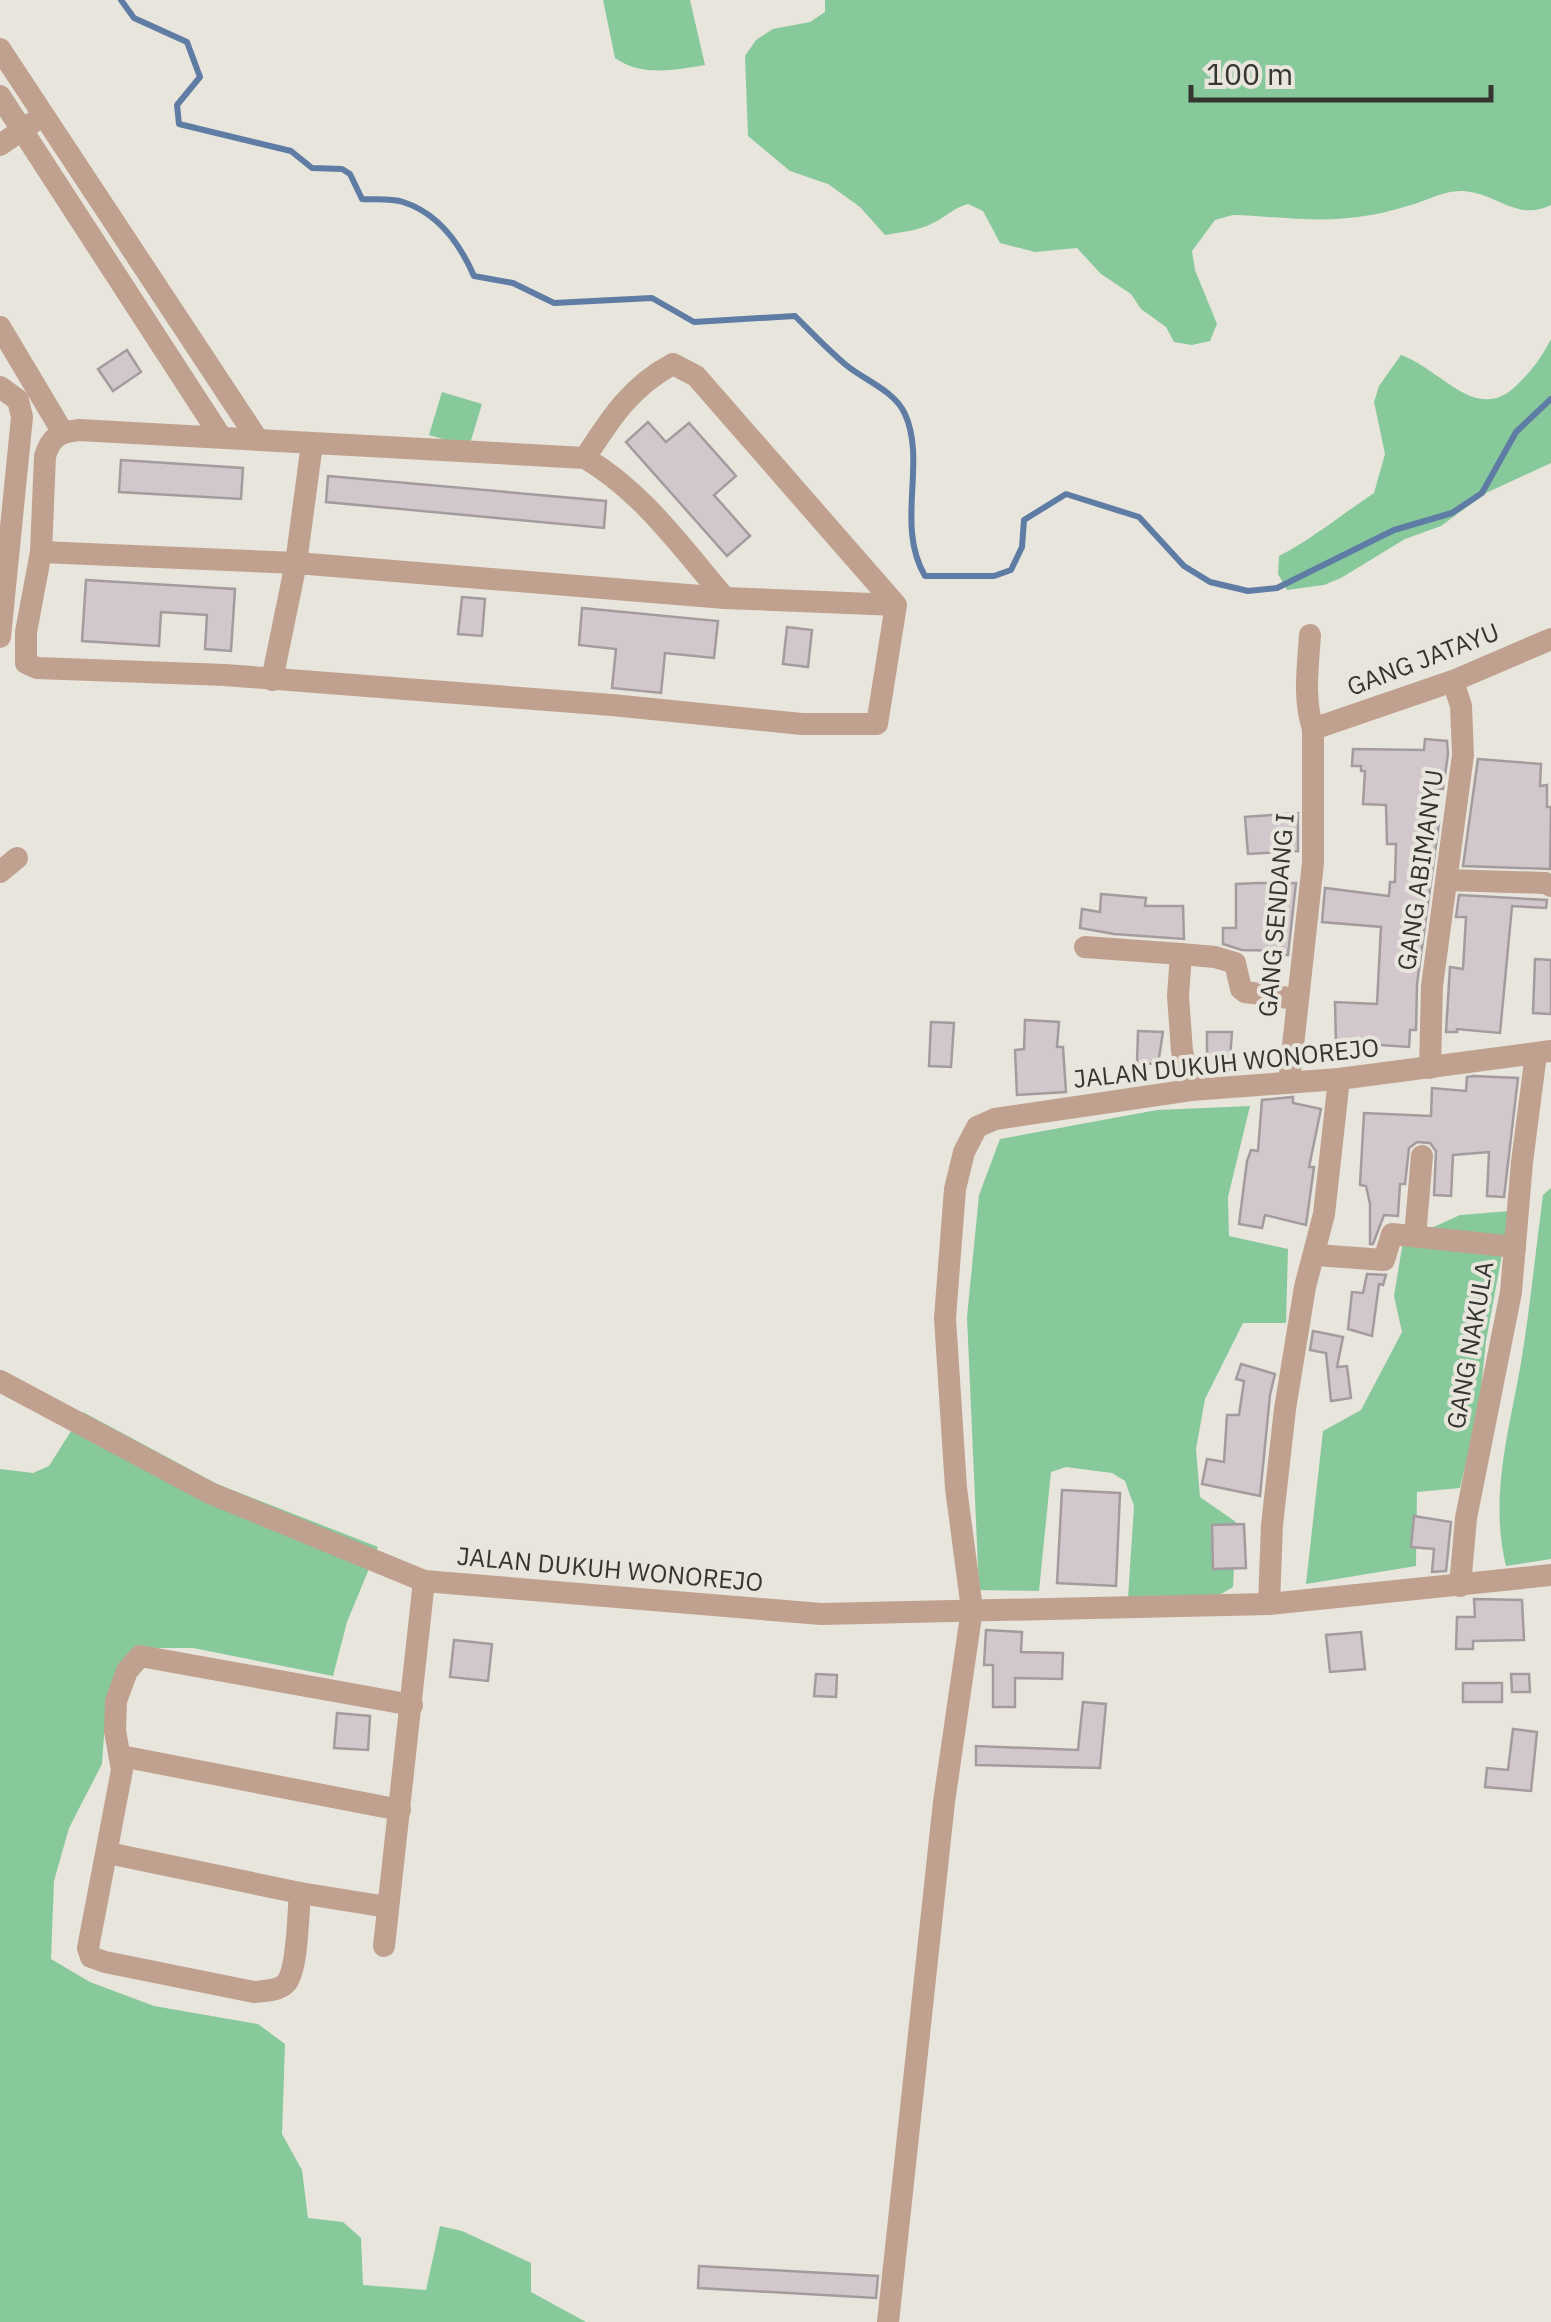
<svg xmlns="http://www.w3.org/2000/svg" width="1551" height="2322" viewBox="0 0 1551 2322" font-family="'IBM Plex Sans',sans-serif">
<rect width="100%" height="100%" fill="#e8e5dc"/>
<g fill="#88c99c">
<path d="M603,0H690L705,65C674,70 642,77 615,58Z"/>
<path d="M825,0H1551V205C1517,222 1497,193 1463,191C1444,190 1429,200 1411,205C1394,210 1375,215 1358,217C1318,223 1273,216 1233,215L1215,220L1192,251L1195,270L1217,324L1210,341L1192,345L1174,342L1166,327L1141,309L1131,294L1101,274L1077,248L1035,252L1000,243L983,211L968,204C953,208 946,217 933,223C918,231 901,232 885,235L860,207L828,184L790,171L748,136L745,56L756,40L773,29L810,22L825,12Z"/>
<path d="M1551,339V463L1486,493L1441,526L1405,539L1341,578L1324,585L1287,590L1278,574L1279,556C1314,538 1342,514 1374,493L1385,454L1374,402L1379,386L1401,355C1443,370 1477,426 1518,384C1533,369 1542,357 1551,339Z"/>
<polygon points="442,392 482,404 469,447 429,435"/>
<polygon points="1250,1106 1228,1197 1229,1236 1288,1249 1286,1323 1243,1323 1205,1399 1196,1449 1200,1497 1236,1522 1233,1587 1214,1598 1128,1598 1134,1506 1125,1481 1112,1473 1066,1467 1051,1472 1039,1591 979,1590 967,1317 979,1195 1000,1139 1157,1110"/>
<path d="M1551,1188V1559L1506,1566C1488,1492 1512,1423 1523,1350C1531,1299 1536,1247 1543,1195Z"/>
<polygon points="1510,1211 1486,1341 1479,1409 1460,1488 1417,1492 1416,1566 1306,1584 1323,1431 1361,1410 1402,1332 1394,1296 1403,1241 1460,1215"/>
<polygon points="83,1412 217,1484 378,1547 347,1622 333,1676 193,1648 141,1648 106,1709 102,1764 69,1828 54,1881 51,1959 90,1982 154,2006 258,2024 285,2044 282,2134 302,2170 308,2218 343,2222 361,2238 363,2285 426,2290 440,2226 462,2231 531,2263 531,2292 586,2322 0,2322 0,1469 33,1473 49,1466"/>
</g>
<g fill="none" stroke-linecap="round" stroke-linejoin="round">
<path stroke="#5e7ca4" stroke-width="6" d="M121,0L134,18L187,42L200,77L177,105L179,124L291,151L312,168L342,169L350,174L362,199C375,200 391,198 403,202C438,213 460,244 474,276L513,283L554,303L652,298L694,322L795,316C811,332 828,350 846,365C864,380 895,391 905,414C927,463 895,525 925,576H994L1011,570L1022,547L1024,520L1066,494L1139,517L1184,566L1210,582L1248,591L1277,588L1394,530L1452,513L1482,493L1516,432L1551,399"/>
</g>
<g fill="#d2c8cc" stroke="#a49b9f" stroke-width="2.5">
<polygon points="127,350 141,372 113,391 98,369"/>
<polygon points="648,422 666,442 689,423 736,476 714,495 750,536 727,556 626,442"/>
<polygon points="121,460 243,468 241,499 119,492"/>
<polygon points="328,476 606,501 604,528 326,502"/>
<polygon points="86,580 235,589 231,651 205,649 207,615 161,612 159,646 82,641"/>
<polygon points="462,597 485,599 482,636 458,634"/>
<polygon points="582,608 718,621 714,658 665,653 661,693 612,688 616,649 579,645"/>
<polygon points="787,627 812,630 808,667 783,664"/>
<polygon points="1425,739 1447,741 1448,754 1443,789 1432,788 1434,823 1439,823 1417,984 1416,1030 1410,1030 1409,1047 1336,1042 1335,1002 1377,1004 1381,927 1322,922 1325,888 1389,896 1390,882 1395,882 1396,844 1387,844 1386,805 1363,804 1365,771 1361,771 1361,766 1352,766 1353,749 1424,750"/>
<polygon points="1478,759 1541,764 1540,786 1547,785 1547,807 1551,807 1550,869 1463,866"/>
<polygon points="1298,813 1298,851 1248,854 1245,817"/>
<polygon points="1258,883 1296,883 1288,955 1283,955 1283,951 1242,950 1223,944 1223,928 1236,928 1236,884"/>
<polygon points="1101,894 1146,898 1145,906 1183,906 1184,939 1114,934 1080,928 1082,909 1100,912"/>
<polygon points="1459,895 1547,900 1546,908 1512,906 1500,1033 1457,1029 1457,1032 1446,1032 1450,967 1463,969 1466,917 1456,917"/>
<polygon points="1535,959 1551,960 1551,1014 1533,1013"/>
<polygon points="1025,1020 1059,1022 1057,1047 1063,1047 1066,1092 1017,1095 1015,1050 1024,1049"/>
<polygon points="931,1022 954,1023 951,1067 929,1066"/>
<polygon points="1138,1031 1163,1032 1158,1064 1137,1063"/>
<polygon points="1207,1032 1232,1032 1229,1070 1207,1069"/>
<polygon points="1473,1076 1518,1078 1504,1197 1487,1196 1489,1152 1453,1155 1451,1196 1434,1195 1436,1151 1430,1143 1417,1142 1409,1148 1405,1184 1400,1184 1398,1216 1384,1215 1373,1244 1370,1244 1370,1204 1366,1186 1360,1185 1364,1113 1431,1116 1432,1088 1466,1091 1467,1077"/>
<polygon points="1293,1097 1293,1103 1321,1109 1309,1167 1314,1167 1306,1225 1265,1215 1262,1228 1239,1224 1247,1161 1251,1150 1258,1151 1262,1100"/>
<polygon points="1367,1274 1386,1275 1383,1285 1379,1284 1372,1336 1348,1329 1352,1292 1363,1293"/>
<polygon points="1313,1331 1343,1337 1337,1367 1347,1366 1351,1398 1331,1401 1326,1353 1310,1350"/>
<polygon points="1241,1364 1275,1374 1270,1395 1260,1496 1202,1484 1207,1459 1224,1462 1227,1415 1239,1415 1244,1381 1236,1379"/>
<polygon points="1062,1490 1120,1493 1116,1586 1057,1583"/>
<polygon points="1414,1516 1451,1522 1446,1571 1432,1572 1434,1549 1411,1547"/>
<polygon points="1244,1524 1246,1568 1213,1569 1212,1525"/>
<polygon points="1474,1599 1522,1600 1524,1640 1473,1641 1473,1649 1456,1649 1457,1617 1475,1617"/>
<polygon points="986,1630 1022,1632 1021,1652 1063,1653 1062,1679 1015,1678 1015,1707 993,1707 993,1665 984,1665"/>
<polygon points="1361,1632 1365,1669 1330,1672 1326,1635"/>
<polygon points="454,1640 492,1644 488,1681 450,1677"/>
<polygon points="816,1674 837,1675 836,1697 814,1696"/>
<polygon points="1511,1674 1529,1674 1530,1692 1512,1692"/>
<rect x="1463" y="1683" width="39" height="19"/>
<polygon points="1083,1702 1106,1704 1100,1768 976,1765 976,1746 1078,1750"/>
<polygon points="337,1713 370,1716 368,1750 334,1748"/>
<polygon points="1513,1729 1537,1732 1531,1791 1485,1787 1487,1768 1508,1770"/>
<polygon points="699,2266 878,2276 876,2298 698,2288"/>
</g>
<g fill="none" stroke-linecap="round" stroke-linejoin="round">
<g stroke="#c0a18f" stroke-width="22">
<polyline points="0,49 256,437"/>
<polyline points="0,96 221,437"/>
<polyline points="0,145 32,123"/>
<polyline points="0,327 62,431"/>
<polyline points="0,387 18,400 22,417 0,637"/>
<path d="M585,458C610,419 631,386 673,364L696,376L896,605L877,724H802L612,705L225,675L37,668L26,663V632L41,552L45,456C51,437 59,432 79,430L585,458C643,492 682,548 725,598L896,605"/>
<polyline points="41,552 296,563 725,598"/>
<polyline points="272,680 296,563 312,444"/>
<polyline points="1313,729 1453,681 1551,639"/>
<polyline points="0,872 17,858"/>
<polyline points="1447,880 1545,883 1551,886"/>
<polyline points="1085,947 1181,954 1178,996 1182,1051 1191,1090"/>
<polyline points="1181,954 1215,957 1235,963 1241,989 1245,992 1296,999"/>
<polyline points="1430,1068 1432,986 1463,755 1461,706 1453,681"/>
<path d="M1289,1082L1313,863V729C1303,698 1308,667 1310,635"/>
<polyline points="1415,1236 1422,1156"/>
<polyline points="1316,1255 1384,1260 1392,1234 1515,1247"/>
<polyline points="0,1381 210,1493 424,1581 821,1614 1269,1604 1551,1575"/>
<polyline points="1460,1586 1466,1518 1511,1292 1522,1162 1536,1054"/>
<polyline points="1269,1604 1272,1525 1285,1409 1305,1287 1324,1214 1339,1079"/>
<polyline points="121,1756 400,1810"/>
<polyline points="108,1853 300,1893 387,1907"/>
<path d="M300,1893C298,1912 298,1970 286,1983C279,1991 264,1991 254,1992L105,1962L91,1957L88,1948L122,1770L115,1731L116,1701L127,1671L140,1656L412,1705"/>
<polyline points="384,1946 424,1581"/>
<polyline points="888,2322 944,1802 972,1609 956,1488 945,1318 955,1189 964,1152 977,1127 995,1119 1191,1090 1339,1079 1551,1051"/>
</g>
</g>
<g text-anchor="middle" stroke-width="8" stroke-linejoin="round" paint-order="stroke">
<g font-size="25" fill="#353531" stroke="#e8e5dc">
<text transform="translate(1423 659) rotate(-21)" y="9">GANG JATAYU</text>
<text transform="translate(1420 870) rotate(-82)" y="9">GANG ABIMANYU</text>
<text transform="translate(1276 915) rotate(-85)" y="9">GANG SENDANG I</text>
<text transform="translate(1226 1063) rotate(-6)" y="9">JALAN DUKUH WONOREJO</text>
<text transform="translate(1470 1345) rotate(-80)" y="9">GANG NAKULA</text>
<text transform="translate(610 1569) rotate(5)" y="9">JALAN DUKUH WONOREJO</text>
</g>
</g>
<path d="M1191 85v15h300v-15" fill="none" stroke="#353531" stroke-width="5"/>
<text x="1206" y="85" font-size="30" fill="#353531" stroke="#e8e5dc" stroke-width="8" paint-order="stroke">100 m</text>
</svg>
